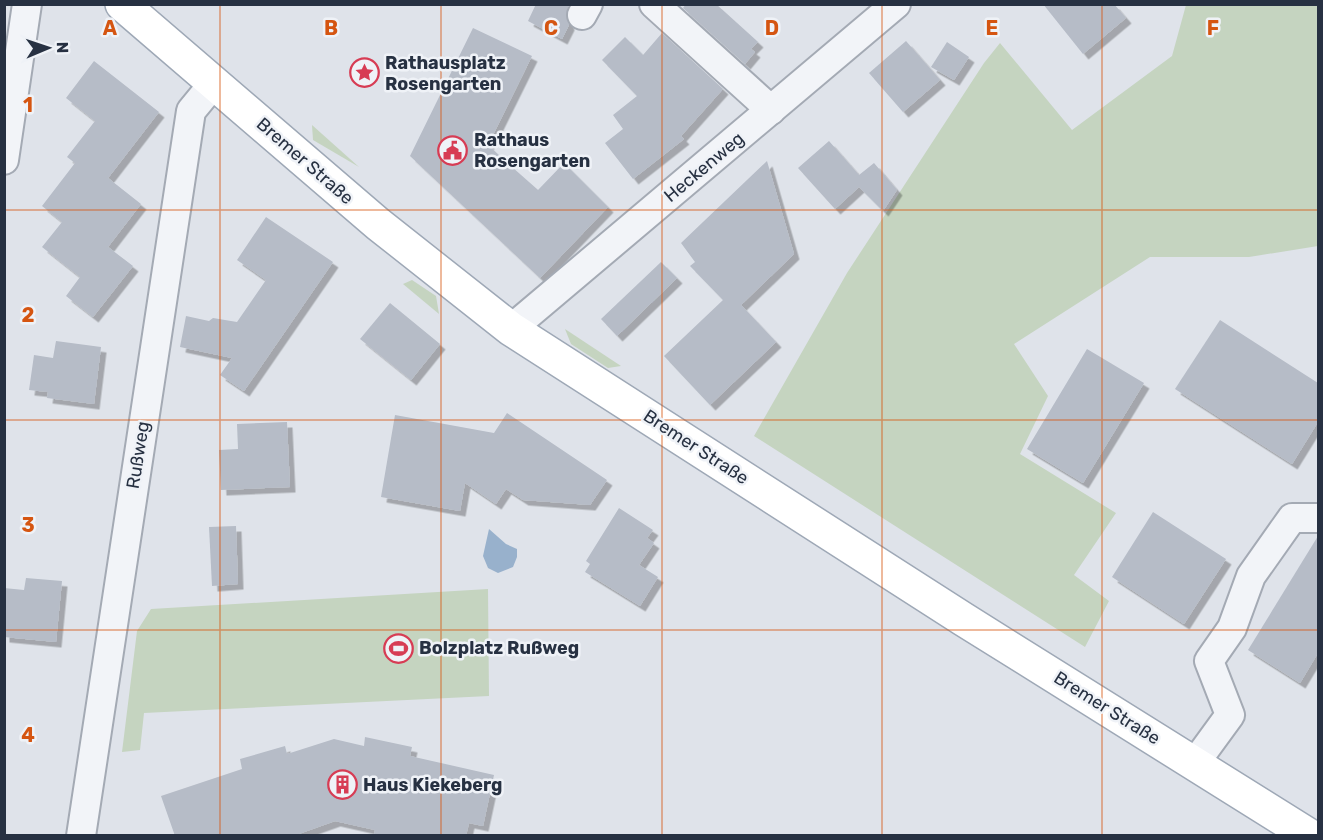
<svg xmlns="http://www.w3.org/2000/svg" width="1323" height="840" viewBox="0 0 1323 840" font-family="Rubik,sans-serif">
<defs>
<filter id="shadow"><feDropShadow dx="5.5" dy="5.5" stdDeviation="0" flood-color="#0004"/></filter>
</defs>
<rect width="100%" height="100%" fill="#dfe3ea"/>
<g fill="#c5d4c0">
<polygon points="1186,5 1318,5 1318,246 1249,257 1150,257 1014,344 1048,396 1020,454 1116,513 1074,575 1109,601 1085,647 754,436 847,273 984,63 1000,43 1072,130 1172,56"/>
<polygon points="312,125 359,167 313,140"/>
<polygon points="412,280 436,296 439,314 403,284"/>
<polygon points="565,329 621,366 608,368 571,344"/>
<polygon points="488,589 489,696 144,713 140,750 122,752 137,631 151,609"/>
</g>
<polygon fill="#98b1cc" points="489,529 506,544 517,549 517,557 513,567 498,573 488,568 483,556"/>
<g fill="#b6bcc7" filter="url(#shadow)">
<polygon points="536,4 569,4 566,15 569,25 562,39 528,21"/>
<polygon points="686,4 716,4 758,42 751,49 755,52 745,64 683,8"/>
<polygon points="1043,4 1114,4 1126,18 1083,54"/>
<polygon points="473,28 532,56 488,145 502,158 497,167 504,160 538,190 564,163 608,207 540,278 410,156"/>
<polygon points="662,33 723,89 681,136 684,139 633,179 605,143 623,129 613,115 637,96 602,60 625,37 643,55"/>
<polygon points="906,41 940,80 903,112 869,73"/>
<polygon points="947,42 969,57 954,80 931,67"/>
<polygon points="94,61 159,112 108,178 141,204 108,247 133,266 93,317 66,296 80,277 42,247 62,222 42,206 75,163 67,157 95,121 66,98"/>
<polygon points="829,141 859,175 874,163 897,190 883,211 859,187 835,209 798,168"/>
<polygon points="767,161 794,254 741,305 776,342 710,405 664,356 723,300 690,266 695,262 681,243"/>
<polygon points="266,217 333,262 244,391 220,375 232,358 180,347 186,316 209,321 213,318 237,322 266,280 237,260"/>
<polygon points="661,262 677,278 617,336 601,319"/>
<polygon points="390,303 440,344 411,380 360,339"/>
<polygon points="1220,320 1318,383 1318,422 1292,464 1175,389"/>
<polygon points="56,341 101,347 94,404 47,398 48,392 29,390 34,355 53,358"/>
<polygon points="1087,349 1144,383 1083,483 1027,449"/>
<polygon points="507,413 607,480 590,505 523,500 506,489 496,504 465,483 460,511 381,497 395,415 494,433"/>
<polygon points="287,422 290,487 221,490 219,450 238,449 237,424"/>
<polygon points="619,508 653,530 647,538 654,543 639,565 658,577 640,606 585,572 590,564 586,561"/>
<polygon points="1153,512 1226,559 1184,624 1112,577"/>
<polygon points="236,526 238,584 212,586 209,527"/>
<polygon points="1318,536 1318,653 1300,683 1248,650"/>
<polygon points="26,578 62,581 56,642 4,637 4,588 24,590"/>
<polygon points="365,737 412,747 410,756 494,775 483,826 469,823 466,836 374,836 375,830 335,821 293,836 175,836 161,796 242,769 240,759 285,746 287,754 334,739 364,746"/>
</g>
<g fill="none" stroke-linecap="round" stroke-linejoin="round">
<defs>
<g id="minor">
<polyline points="654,4 771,110"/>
<polyline points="582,15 588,4"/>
<polyline points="4,160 27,4"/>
<polyline points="511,329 896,4"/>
<polyline points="1195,763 1230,715 1209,661 1232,628 1251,576 1292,518 1318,518"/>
<polyline points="81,836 191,111 214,83"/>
</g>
<polyline id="major" points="122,4 378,224 511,329 963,619 1310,836"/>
</defs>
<use href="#minor" stroke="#a4aab4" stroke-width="32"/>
<use href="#major" stroke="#9ea8b6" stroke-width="36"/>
<use href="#minor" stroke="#f2f4f8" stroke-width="28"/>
<use href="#major" stroke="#fff" stroke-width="33"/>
</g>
<path fill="none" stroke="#d55511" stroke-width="1.5" stroke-opacity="0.55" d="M220,4V836M441,4V836M662,4V836M882,4V836M1102,4V836M4,210H1318M4,420H1318M4,630H1318"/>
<defs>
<symbol id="sight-ring" viewBox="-11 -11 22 22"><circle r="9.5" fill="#eff2f7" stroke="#d73c54" stroke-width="1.5"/><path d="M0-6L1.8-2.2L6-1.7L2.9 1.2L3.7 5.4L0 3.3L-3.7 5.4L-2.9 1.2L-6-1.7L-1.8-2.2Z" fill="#d73c54"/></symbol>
<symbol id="civic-ring" viewBox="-11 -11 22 22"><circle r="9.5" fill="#eff2f7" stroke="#d73c54" stroke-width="1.5"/><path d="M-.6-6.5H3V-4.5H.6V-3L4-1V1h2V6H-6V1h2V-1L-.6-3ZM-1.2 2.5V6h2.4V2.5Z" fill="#d73c54"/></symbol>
<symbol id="stadium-ring" viewBox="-11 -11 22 22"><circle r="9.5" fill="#eff2f7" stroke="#d73c54" stroke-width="1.5"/><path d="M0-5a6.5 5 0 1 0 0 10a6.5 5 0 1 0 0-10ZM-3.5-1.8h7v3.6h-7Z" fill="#d73c54"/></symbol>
<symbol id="building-ring" viewBox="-11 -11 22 22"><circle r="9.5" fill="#eff2f7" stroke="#d73c54" stroke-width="1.5"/><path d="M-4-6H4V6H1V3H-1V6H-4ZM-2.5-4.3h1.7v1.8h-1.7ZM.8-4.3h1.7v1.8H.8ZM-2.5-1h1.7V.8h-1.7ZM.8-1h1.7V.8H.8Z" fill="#d73c54"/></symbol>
</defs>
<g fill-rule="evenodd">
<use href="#sight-ring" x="348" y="56" width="33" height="33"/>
<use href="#civic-ring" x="436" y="134" width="33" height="33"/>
<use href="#stadium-ring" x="382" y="632" width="33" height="33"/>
<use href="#building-ring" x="326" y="768" width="33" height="33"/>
</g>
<g text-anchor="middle" stroke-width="5" stroke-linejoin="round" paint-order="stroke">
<g font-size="18" font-weight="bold" fill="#273142" stroke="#eff2f7" text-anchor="start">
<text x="385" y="69">Rathausplatz<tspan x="385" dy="21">Rosengarten</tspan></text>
<text x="474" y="146">Rathaus<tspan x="474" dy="21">Rosengarten</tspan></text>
<text x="419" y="654">Bolzplatz Rußweg</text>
<text x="363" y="791">Haus Kiekeberg</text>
</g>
<g font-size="18" fill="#273142" stroke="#eff2f7">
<text transform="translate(305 161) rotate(41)" y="6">Bremer Straße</text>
<text transform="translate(704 167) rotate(-40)" y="6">Heckenweg</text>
<text transform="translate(696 447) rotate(33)" y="6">Bremer Straße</text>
<text transform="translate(138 455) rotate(-81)" y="6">Rußweg</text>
<text transform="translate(1107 708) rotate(32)" y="6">Bremer Straße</text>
</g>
</g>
<g font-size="20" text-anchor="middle" font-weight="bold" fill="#d55511" stroke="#eff2f7" stroke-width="5" stroke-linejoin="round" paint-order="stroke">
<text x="110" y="35">A</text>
<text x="331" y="35">B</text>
<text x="551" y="35">C</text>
<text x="772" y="35">D</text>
<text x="992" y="35">E</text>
<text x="1213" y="35">F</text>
<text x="28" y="112">1</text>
<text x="28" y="322">2</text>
<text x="28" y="532">3</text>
<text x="28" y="742">4</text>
</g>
<rect width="1323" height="840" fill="none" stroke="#273142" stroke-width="12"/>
<g transform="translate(48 48) rotate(88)" stroke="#eff2f7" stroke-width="4.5" paint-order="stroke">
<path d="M0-4.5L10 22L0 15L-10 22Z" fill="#273142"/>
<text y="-9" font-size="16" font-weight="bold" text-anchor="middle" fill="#273142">N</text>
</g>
</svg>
